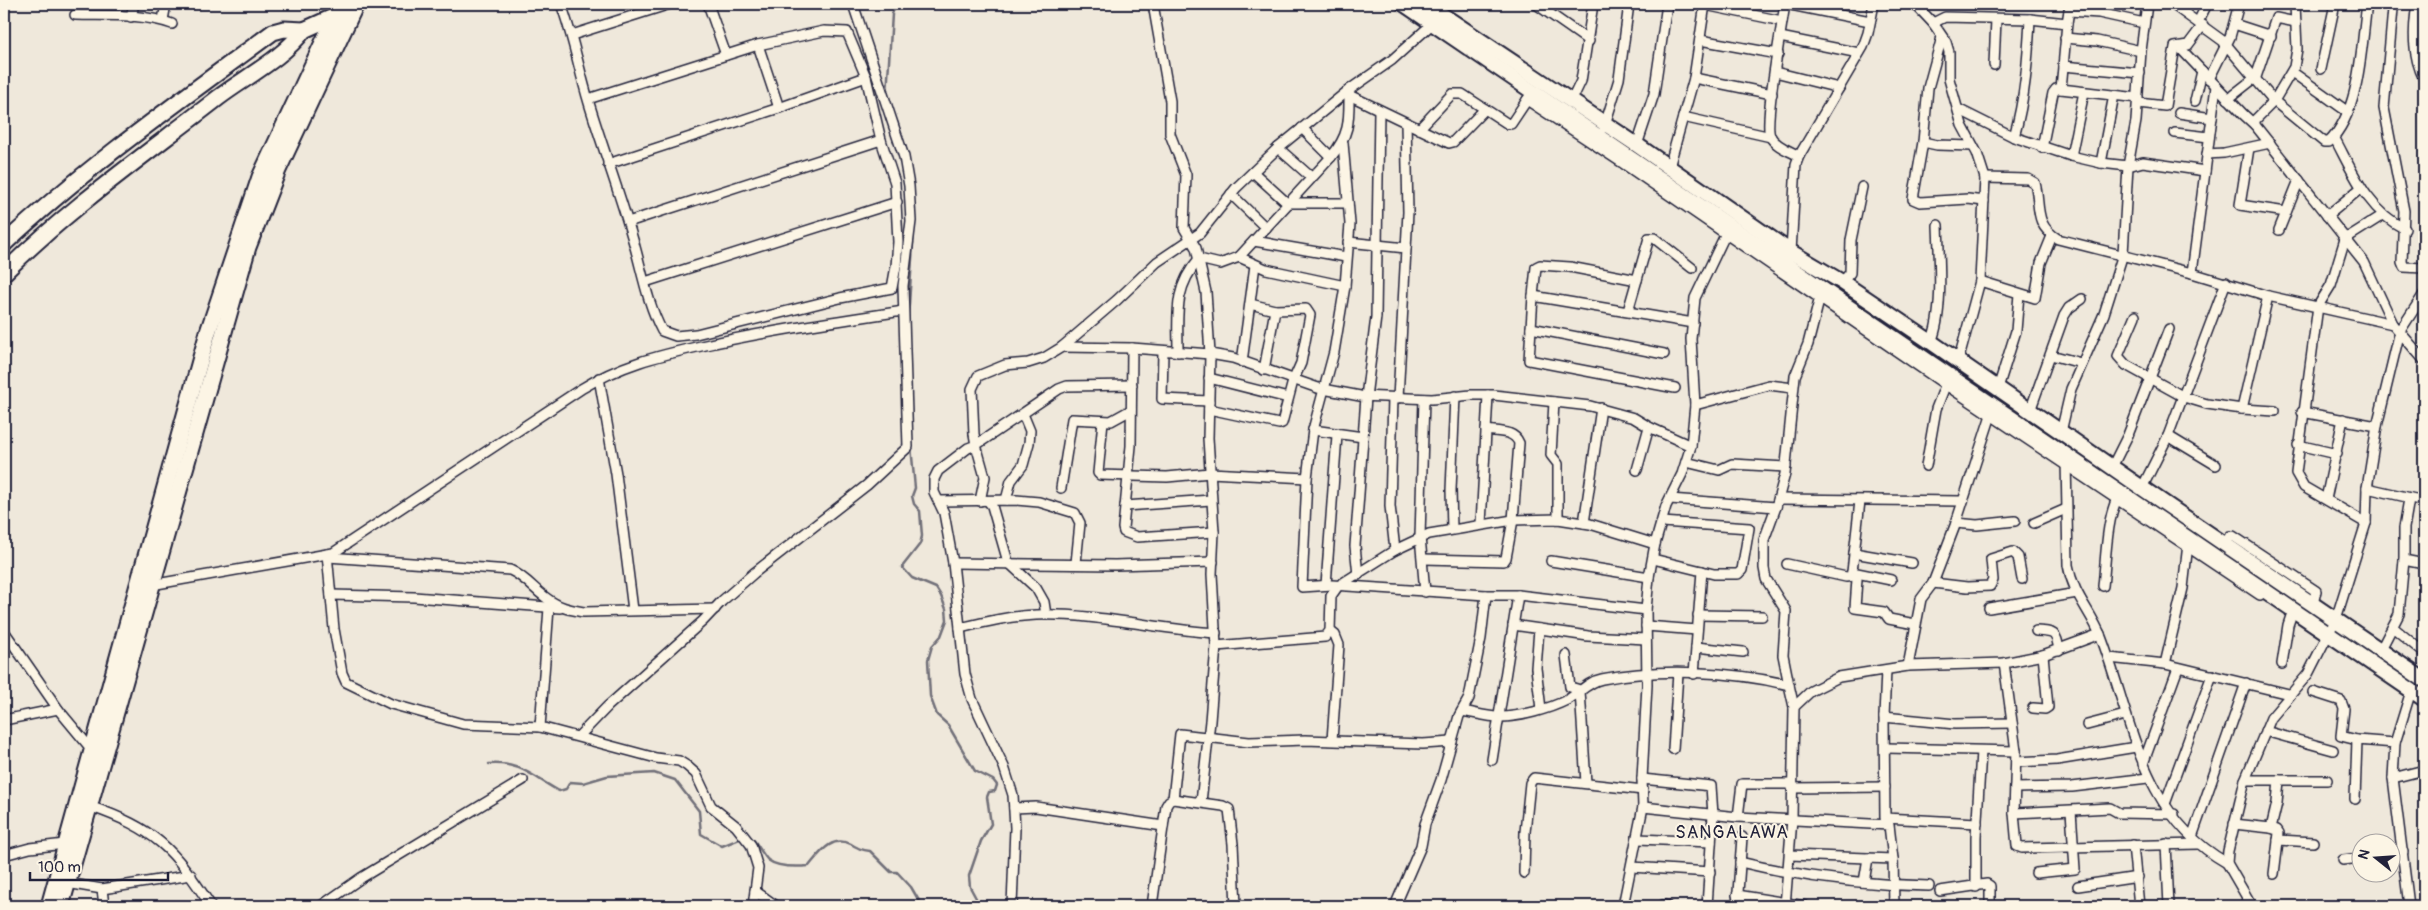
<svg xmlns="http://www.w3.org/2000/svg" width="2428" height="910" viewBox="0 0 2428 910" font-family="Pangolin,sans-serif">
<rect width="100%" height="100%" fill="#efe8db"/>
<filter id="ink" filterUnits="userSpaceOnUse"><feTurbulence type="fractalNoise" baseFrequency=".02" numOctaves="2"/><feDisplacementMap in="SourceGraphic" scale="10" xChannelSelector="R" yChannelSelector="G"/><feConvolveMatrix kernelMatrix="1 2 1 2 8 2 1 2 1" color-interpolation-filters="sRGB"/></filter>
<g filter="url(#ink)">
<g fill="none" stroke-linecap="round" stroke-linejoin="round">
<g stroke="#716f79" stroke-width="2.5">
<polyline points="887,94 892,14 896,4"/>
<polyline points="897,122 906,150"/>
<polyline points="914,202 915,219"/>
<polyline points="908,319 914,229"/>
<polyline points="911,446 915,488 912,496 914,504 920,511 922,536 920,544 902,567 912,578 936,588 941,596 946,609 947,620 941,636 932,646 928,660 930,696 937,715 948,725 975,771 993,780 997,785 995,791 989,792 987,797 991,824 981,841 969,876 970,887 977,900 976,906"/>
<path d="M489,764C519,761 535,778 559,791L566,789L570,782L583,783L607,776L654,773L675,780L699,811L701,834L722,846L742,838"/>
<path d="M750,839H753C758,845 763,855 768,860C778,868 797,867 809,866C820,853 831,835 851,844C858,848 861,850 870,851L891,872H897L911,887L922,906"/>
</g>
<defs>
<g id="street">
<path d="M561,4C573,36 579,70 589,103C603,149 620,194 633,240C642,270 647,303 662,331L676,336L696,334L840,298L892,288L896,266L898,242L895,183L881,140L866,77L847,32L824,31L758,45L588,99"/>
<polyline points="708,4 726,55"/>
<polyline points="1153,4 1170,101 1170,134 1186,175 1184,228 1196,248 1206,292 1210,354 1208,438 1214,532 1212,574 1216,646 1210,721 1201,802"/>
<polyline points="1536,4 1589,41"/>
<path d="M1785,4C1782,25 1764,121 1770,136C1775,146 1790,151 1799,156"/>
<polyline points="1786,4 1870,21"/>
<polyline points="1915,4 1933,23 1946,42 1949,52 1949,79 1962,125 1977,153 1985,178 1980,281 1958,362"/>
<polyline points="2172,4 2223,41 2274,101 2255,120 2255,125 2364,262 2393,324 2424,360"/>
<path d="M2295,4L2297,49L2294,67L2274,101L2324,142H2329C2361,110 2361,46 2367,4"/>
<polyline points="2389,4 2393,6 2393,9 2384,108 2404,211 2402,262 2404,267 2424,268"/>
<path d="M2417,4C2413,30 2412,55 2424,79"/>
<polyline points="1705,5 1782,21"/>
<polyline points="2069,11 2099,13 2144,23"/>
<path d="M75,15C106,16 143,13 172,24"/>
<polyline points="131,17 134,4"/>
<path d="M2030,19C2028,60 2025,98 2014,137L2071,156L2101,163L2128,166L2143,162L2205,171"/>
<polyline points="163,20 166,4"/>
<polyline points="2198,22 2207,4"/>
<polyline points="1933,23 1945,17 2030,19 2067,23 2070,4"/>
<polyline points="2067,23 2061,89 2138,98"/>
<polyline points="2234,24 2271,36"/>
<polyline points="572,35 670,4"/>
<polyline points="1780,37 1859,53"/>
<polyline points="1942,37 1928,88 1923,142 1913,199 1920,202 1968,199 1984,201"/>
<polyline points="2065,38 2097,41 2141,51"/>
<polyline points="1700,40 1778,54"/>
<polyline points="758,45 779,108"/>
<polyline points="2180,48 2243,114 2255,125"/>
<polyline points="1994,65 1996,19"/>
<polyline points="2063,66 2140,73"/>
<polyline points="2321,69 2335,4"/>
<polyline points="1775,72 1839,88"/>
<polyline points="2292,72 2348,112"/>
<polyline points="1694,78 1772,94"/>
<polyline points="2209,79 2230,37 2239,4"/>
<polyline points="1349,95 1449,143 1453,142 1485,109"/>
<polyline points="2228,99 2256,77 2276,18 2296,22"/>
<polyline points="1527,100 1621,162 1946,385 2260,595"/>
<polyline points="2195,101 2202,71"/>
<polyline points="1571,102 1581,81 1593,4"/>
<polyline points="2138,103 2165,106 2175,47 2188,45 2203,25"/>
<polyline points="1958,109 2014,137"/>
<polyline points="2179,113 2212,118"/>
<polyline points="1683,117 1771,137"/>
<polyline points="1302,128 1331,157"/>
<polyline points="1604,128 1619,79 1629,4"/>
<polyline points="1419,129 1452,94 1462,94 1508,124 1511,124 1529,97"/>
<polyline points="2175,133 2209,137"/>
<path d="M2334,137C2353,172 2367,210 2405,229"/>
<polyline points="1923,142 1937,145 1973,146"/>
<polyline points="1343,143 1350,224 1345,286 1334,352 1313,430 1307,478 1302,587 1332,585 1486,595 1518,595 1646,610"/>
<polyline points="1637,145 1654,94 1667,4"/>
<polyline points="1278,148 1311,177"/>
<polyline points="2042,148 2053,93 2056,89 2061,89"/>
<polyline points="2249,148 2240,205 2286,212"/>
<polyline points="2207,154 2224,153 2270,143"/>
<polyline points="2071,156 2084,92"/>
<polyline points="2101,163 2114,95"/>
<polyline points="608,164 779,108 866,77"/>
<polyline points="1669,167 1694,78 1705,4"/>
<polyline points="1253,172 1287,203 1348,203"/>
<path d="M1985,178L2028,179L2035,183C2041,206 2033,224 2058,239L2192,273L2268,296L2393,324"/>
<polyline points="1231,194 1266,228"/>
<polyline points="2327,216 2361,188"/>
<polyline points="628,222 881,140"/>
<polyline points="2279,230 2299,180"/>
<polyline points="1254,241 1346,257"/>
<polyline points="1348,242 1406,248"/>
<polyline points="1791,252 1796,164 1799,156 1863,47 1868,33 1874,4"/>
<polyline points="1239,257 1266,269 1345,286"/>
<polyline points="2192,273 2216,86"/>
<polyline points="1980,281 2035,298 2041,263 2052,236"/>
<polyline points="645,282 897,202"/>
<polyline points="1842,282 1850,273 1851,240 1862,187"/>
<polyline points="1533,296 1536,267 1540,265 1570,267 1637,280"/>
<polyline points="1628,311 1649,238 1654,238 1692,268"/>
<polyline points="2135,316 2118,356 2126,365 2184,397 2207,404 2242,409 2275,411"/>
<polyline points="1531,328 1664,354"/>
<path d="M1931,342C1944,313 1939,257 1938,225"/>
<polyline points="1062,347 1132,348 1210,354 1233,358 1318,388 1360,396 1432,399 1471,395 1494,395 1590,406 1634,418 1649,427 1691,446"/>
<polyline points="1132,348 1131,446 1123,528 1124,532 1137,537 1214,532"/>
<polyline points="1163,352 1162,399 1209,401"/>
<path d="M1178,352C1178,315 1173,289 1199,259L1220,264L1239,257L1331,157C1351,133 1349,119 1349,90"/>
<polyline points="2051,355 2081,363"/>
<polyline points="1242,362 1255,265"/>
<polyline points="1264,370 1275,310"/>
<polyline points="599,378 616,474 633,610"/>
<polyline points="1209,378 1288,398"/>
<polyline points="1675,388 1529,360 1533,296 1693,323"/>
<polyline points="1998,388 2016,331 2019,294"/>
<polyline points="1393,398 1390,506 1395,550"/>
<polyline points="1398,398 1408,212 1406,123"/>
<polyline points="1424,399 1420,537 1425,592"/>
<polyline points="1554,402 1551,455 1558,464 1558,519"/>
<polyline points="1695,405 1769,385 1793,388"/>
<polyline points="1209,409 1279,424 1282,423 1293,381 1301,363 1310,315 1306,309 1275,310 1250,304"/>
<polyline points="2242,409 2268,296"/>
<polyline points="2030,411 2064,316 2069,308 2082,299"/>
<polyline points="2302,412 2377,426"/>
<polyline points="1103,421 1098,473 1100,475 1167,477 1210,473 1307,478"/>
<polyline points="1313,430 1363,437"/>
<polyline points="2061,432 2071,389 2104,314 2123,254 2128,166 2136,121 2141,51 2147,4"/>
<polyline points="2168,436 2216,465"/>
<polyline points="2298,445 2337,454"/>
<path d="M2066,459L2068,565C2073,595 2091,611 2101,637C2133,721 2140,814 2227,863"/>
<polyline points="1686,462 1719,470 1732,464 1786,467"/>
<polyline points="1926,466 1936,409 1947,381"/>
<polyline points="2112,467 2128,435 2169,329"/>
<polyline points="1637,470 1649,427"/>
<polyline points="1061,488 1072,419 1111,421 1131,410"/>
<polyline points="2142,488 2168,436 2226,282"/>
<polyline points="2367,488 2424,501"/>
<polyline points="1670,499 1776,507"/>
<polyline points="1779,499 1962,501"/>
<polyline points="2326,499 2343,419"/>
<polyline points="1006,500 1011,481 1023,465 1029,443 1030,431 1023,414"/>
<polyline points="938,501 1016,500 1039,502 1075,513 1080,523 1076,563"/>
<polyline points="980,501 985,477 976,445 1059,389 1067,386 1132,385"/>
<polyline points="988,501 992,506 1008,562 1036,588 1044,602 1046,615"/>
<polyline points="1860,501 1852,572 1857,579 1855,608 1884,612 1889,619 1915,624"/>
<polyline points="1125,506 1211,500"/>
<polyline points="1584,523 1601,408"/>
<polyline points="1956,523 1977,525 2015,521"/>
<polyline points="2034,523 2066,509"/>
<polyline points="2366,523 2304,487 2296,473 2318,306 2331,285 2345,239 2383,215"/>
<polyline points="1481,524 1488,395"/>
<polyline points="1452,529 1451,490 1455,396"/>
<polyline points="2224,544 2230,536 2233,536 2316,591 2313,604"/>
<polyline points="1854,553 1912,563"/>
<polyline points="327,554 334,629 342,673 346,682 391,704 463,724 540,727 656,758 679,761 687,766 696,774 711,806 736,826 751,845 758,868 753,906"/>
<path d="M328,557L510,570C528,578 537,594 554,603C563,609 573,610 584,612L715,609"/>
<path d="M1424,559L1504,561L1506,558L1513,520L1519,443C1514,430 1498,432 1486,430"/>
<polyline points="1653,559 1714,574 1738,574 1742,570 1749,528 1662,522"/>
<polyline points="2404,560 2424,564"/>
<polyline points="1551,561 1649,577"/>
<polyline points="953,563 1115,565 1213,562"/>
<polyline points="1787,564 1846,577 1855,576"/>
<polyline points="1852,572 1891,580"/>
<polyline points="1358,575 1355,546 1359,494 1366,397 1376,317 1379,110"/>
<polyline points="1933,583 1967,587 1990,586 1993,580 1991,559 2013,552 2018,557 2022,579"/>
<path d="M151,585L333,553L581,389C620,365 657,356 701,346C768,331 836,321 903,311"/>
<polyline points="1326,585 1337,435"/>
<path d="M2103,586C2106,560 2106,517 2119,495"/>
<polyline points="331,595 414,597 560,608"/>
<polyline points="1989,608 2077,593"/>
<polyline points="1698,615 1762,616"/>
<polyline points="1513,625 1588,636 1646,639"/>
<polyline points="1646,626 1697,630"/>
<path d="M960,628C985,622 1010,616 1036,615C1096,613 1156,629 1216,633"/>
<polyline points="2394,628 2424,653"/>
<polyline points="1539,629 1536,668 1541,709"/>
<polyline points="4,631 58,709 92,750"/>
<polyline points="1330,631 1335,635 1339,645 1332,740"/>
<path d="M2036,631C2055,632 2056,632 2059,650"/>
<polyline points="1216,646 1325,637 1330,631 1331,596 1338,586 1395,550 1429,534 1513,520 1558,519 1590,524 1655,544"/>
<polyline points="1696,647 1743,652"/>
<polyline points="2381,649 2399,614 2404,560 2404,528 2409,499"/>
<polyline points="1566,655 1570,687 1577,689 1577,693"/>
<polyline points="2109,658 2165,664 2183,588 2188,544"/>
<polyline points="2004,663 2016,751 2014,813 2017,846 2022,848 2199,844"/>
<polyline points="2165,664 2289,694"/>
<polyline points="2282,664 2288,625 2293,610"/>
<polyline points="1908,666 1921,599 1933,583 1956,523 1992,412"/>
<polyline points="1886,670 1884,717 1885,818 1977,823"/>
<polyline points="1694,674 1702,571"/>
<polyline points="1789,685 1783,655 1786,611 1766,579 1764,568 1764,540 1776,507 1785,474 1795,376 1808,344 1821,293"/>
<polyline points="1580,691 1586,783"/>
<polyline points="2313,692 2341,701 2344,709 2341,736 2357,740"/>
<polyline points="1794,707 1811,691 1839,677 1908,666 2004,663 2043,655 2100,634"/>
<polyline points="2033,708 2045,709 2048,707 2043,655"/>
<path d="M1462,711C1475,713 1488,717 1500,717C1520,717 1549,709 1567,700C1580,693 1587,682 1602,679C1658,668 1733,671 1789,685L1794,707L1792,819L1785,906"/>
<polyline points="1884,717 1955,724 2012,723"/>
<polyline points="4,720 58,709"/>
<polyline points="2087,725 2125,715"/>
<polyline points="540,727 549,608"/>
<polyline points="2265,731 2333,750"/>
<polyline points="579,736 608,706 703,621 722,601 754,573 867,485 908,447 903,286 911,221 909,186 904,157 853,4"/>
<polyline points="1886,748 2016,751"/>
<polyline points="1673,749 1678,673"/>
<polyline points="1492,760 1518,595"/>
<polyline points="2016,762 2057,760 2136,747"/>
<polyline points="2143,764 2178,668"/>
<polyline points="2393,778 2424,770"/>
<polyline points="1642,779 1711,786 1713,815 1707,906"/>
<polyline points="2245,780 2327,780"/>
<polyline points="1792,788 1885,787"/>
<polyline points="2015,788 2072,787 2148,778"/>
<polyline points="1173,799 1180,734 1249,742 1305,740 1423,744 1452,742"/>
<polyline points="2355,799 2357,740 2395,743"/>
<polyline points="2165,804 2212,675"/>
<path d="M89,806C156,829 173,848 211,906"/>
<polyline points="1643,807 1738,817 1889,825 1893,859 1894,906"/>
<polyline points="1014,808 1036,807 1163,826"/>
<polyline points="2014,813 2110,808 2119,813 2174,814"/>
<polyline points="1738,817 1742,784 1792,784"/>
<polyline points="2234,824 2271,828 2277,803 2279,780"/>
<polyline points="2271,828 2277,830 2279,833 2274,874"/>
<polyline points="2192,837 2246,683"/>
<polyline points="1638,839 1711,842"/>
<polyline points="2278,840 2313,842"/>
<polyline points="2166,844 2169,906"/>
<polyline points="2133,845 2139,906"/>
<polyline points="2390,854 2403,852"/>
<polyline points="4,855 30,848 65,844"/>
<polyline points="1790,855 1893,859"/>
<polyline points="2343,860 2360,858"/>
<path d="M1740,862C1802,877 1865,885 1929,886"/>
<polyline points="1632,867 1710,872"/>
<polyline points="1524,873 1525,832 1530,783 1534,778 1643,790"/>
<polyline points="2036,873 2075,869 2071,811"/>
<polyline points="1864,882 1868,858"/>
<polyline points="67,883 102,889 191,875"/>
<polyline points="2078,886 2138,877"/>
<polyline points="1976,887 1976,837 1981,751"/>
<polyline points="102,889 104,906"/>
<polyline points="755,891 776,906"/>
<polyline points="1940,891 1987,884 1990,886 1990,906"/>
<polyline points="1737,895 1805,906"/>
<polyline points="1663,905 1668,906"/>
<polyline points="321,906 361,878 523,780"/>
<polyline points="1012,906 1015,828 1013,795 1004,767 972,699 965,674 953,563 944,513 934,492 934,479 938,471 968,448 976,445 974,434 972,389 978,376 1005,365 1028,363 1044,358 1062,347 1117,300 1157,262 1200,233 1236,188 1278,148 1349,90 1392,60 1432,24"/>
<polyline points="1152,906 1166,806 1169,801 1173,799 1223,806 1229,809 1233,844 1236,906"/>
<polyline points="1395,906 1421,846 1425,824 1441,780 1459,716 1469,698 1481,638 1486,595"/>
<polyline points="1623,906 1643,807 1642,779 1647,685 1646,610 1649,577 1655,544 1666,506 1682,474 1691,446 1695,405 1691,339 1695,298 1727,231"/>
<polyline points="1737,906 1742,837"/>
<polyline points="2069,906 2076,906"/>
<polyline points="2252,906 2227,863 2228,851 2245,780 2271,718 2308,674 2336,619 2366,523 2367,488 2377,426 2400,331 2424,294"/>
<polyline points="2409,906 2393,778 2395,743 2411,691"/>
</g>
<g id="secondary">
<polyline points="1404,4 2424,699"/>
<polyline points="1426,4 1637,145 1791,252 1842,282 1931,342 2142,488 2424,680"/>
</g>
<g id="primary">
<path d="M4,244C87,166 181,100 273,32L284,29L304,30L333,17L338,18"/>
<path d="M4,273C69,208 145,155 218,98C247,76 282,59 304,30"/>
<polyline points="49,906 208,332 260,177 341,4"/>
<polyline points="61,906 248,247 278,170 356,4"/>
</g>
</defs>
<use href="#street" stroke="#22223b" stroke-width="12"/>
<use href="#secondary" stroke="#22223b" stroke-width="18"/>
<use href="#primary" stroke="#22223b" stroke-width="19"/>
<use href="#street" stroke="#fcf5e5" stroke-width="9"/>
<use href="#secondary" stroke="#fcf5e5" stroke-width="14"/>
<use href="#primary" stroke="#fcf5e5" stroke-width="15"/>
</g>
</g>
<g text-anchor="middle" stroke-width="4" stroke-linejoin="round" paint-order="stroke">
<g font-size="18" letter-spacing="1" fill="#22223b" stroke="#fcf5e5">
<text x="1732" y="838">SANGALAWA</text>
</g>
</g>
<rect width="2428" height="910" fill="none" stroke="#fcf5e5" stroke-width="20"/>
<rect x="10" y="10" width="2408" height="890" fill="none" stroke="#22223b" stroke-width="2" filter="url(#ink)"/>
<g transform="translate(2376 858) rotate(287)"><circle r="24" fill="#fcf5e5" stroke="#a5a1a1"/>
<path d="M0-4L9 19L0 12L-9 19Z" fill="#22223b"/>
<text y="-8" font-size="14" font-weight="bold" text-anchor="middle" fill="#22223b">N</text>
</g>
<path d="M30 872v8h138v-8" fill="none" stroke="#22223b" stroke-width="2.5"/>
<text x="38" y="872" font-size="15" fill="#22223b" stroke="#fcf5e5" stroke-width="4" paint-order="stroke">100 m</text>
</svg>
